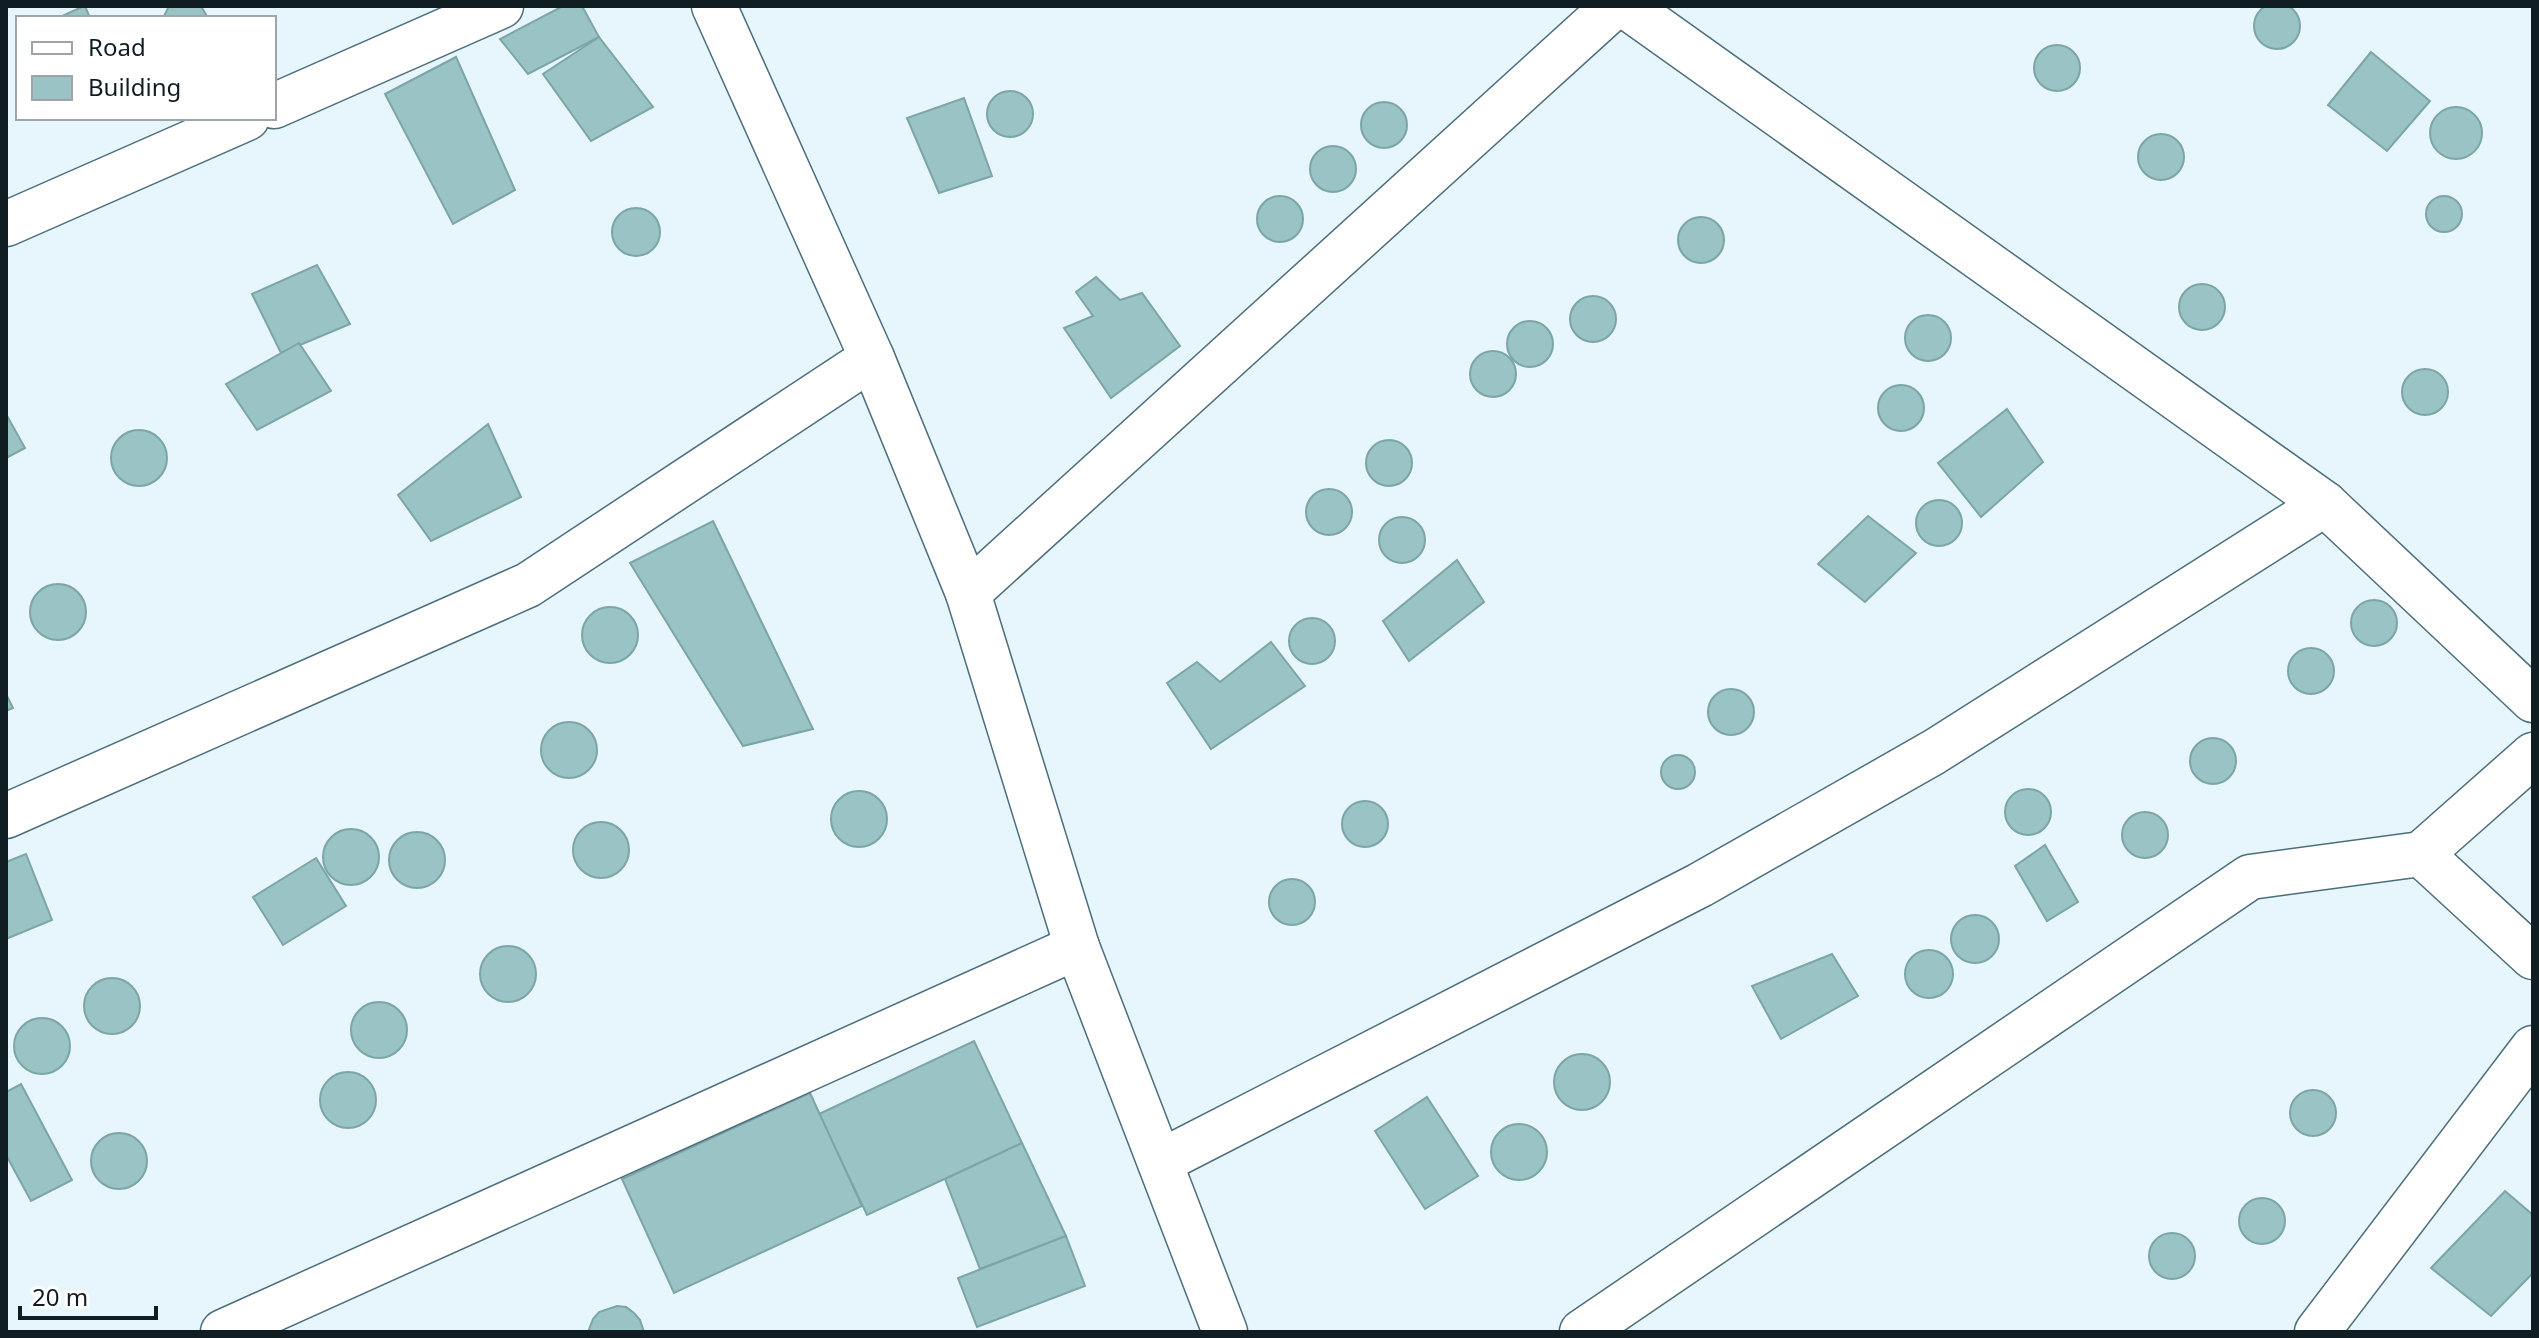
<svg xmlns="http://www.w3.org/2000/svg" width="2539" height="1338" viewBox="0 0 2539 1338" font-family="'Noto Sans',sans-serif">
<rect width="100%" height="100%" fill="#e7f6fc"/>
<g fill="#99c3c5" stroke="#7ca5a7" stroke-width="2">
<circle cx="2277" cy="26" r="23"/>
<polygon points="85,6 90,18 58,18 84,6"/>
<polygon points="169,6 201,6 208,18 163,18"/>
<polygon points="563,6 582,6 599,37 528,74 500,39"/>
<polygon points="599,37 653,107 591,141 543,74"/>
<circle cx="2057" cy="68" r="23"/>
<polygon points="2371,52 2430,101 2387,151 2328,105"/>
<polygon points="456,57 515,190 453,224 385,94"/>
<circle cx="1010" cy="114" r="23"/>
<polygon points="964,98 992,176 939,193 907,118"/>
<circle cx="1384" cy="125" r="23"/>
<circle cx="2456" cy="133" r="26"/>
<circle cx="2161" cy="157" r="23"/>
<circle cx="1333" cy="169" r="23"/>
<circle cx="2444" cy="214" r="18"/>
<circle cx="1280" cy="219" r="23"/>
<circle cx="636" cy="232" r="24"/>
<circle cx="1701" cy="240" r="23"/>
<polygon points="317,265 350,324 281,353 252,294"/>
<polygon points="1096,277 1120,300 1142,293 1180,346 1111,398 1064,328 1093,316 1076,292"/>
<circle cx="2202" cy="307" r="23"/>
<circle cx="1593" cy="319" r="23"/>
<circle cx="1928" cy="338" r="23"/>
<circle cx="1530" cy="344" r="23"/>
<polygon points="299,343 331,391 257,430 226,384"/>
<circle cx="1493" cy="374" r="23"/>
<circle cx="2425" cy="392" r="23"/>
<circle cx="1901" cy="408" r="23"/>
<polygon points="2007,409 2043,462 1981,517 1938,463"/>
<polygon points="6,414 25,448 6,458"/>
<polygon points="488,424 521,497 431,541 398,495"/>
<circle cx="139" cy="458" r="28"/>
<circle cx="1389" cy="463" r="23"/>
<circle cx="1329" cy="512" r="23"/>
<circle cx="1939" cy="523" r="23"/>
<polygon points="1868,516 1916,553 1865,602 1818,564"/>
<circle cx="1402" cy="540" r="23"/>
<polygon points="713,521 813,729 743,746 630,563"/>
<polygon points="1457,560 1484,602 1409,661 1383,621"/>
<circle cx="58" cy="612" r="28"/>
<circle cx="2374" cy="623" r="23"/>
<circle cx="610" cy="635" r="28"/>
<circle cx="1312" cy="641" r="23"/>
<polygon points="1271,642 1305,686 1211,749 1167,683 1197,662 1220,682"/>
<circle cx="2311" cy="671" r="23"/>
<circle cx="1731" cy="712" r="23"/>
<polygon points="6,694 13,708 6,711"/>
<circle cx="569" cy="750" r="28"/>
<circle cx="2213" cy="761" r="23"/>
<circle cx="1678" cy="772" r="17"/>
<circle cx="2028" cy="812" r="23"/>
<circle cx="859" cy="819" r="28"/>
<circle cx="1365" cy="824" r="23"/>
<circle cx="2145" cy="835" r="23"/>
<circle cx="601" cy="850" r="28"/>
<circle cx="351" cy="857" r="28"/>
<circle cx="417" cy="860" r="28"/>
<polygon points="2045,845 2078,902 2047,921 2015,866"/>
<polygon points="26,854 52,920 6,939 6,862"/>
<polygon points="316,858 346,906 283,945 253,897"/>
<circle cx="1292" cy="902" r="23"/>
<circle cx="1975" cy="939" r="24"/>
<circle cx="508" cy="974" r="28"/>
<circle cx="1929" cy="974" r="24"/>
<polygon points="1832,954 1858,996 1781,1039 1752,986"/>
<circle cx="112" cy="1006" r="28"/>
<circle cx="379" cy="1030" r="28"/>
<circle cx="42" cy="1046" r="28"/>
<polygon points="974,1041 1022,1143 867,1215 819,1114"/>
<circle cx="1582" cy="1082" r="28"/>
<circle cx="348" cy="1100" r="28"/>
<polygon points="21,1084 72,1180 31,1201 6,1155 6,1092"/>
<circle cx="2313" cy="1113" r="23"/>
<polygon points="810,1093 862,1206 674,1293 622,1179"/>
<polygon points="1427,1097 1478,1176 1425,1209 1375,1131"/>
<circle cx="1519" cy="1152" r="28"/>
<circle cx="119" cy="1161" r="28"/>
<polygon points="1022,1143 1066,1236 980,1269 945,1179"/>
<polygon points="2505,1191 2533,1215 2533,1273 2491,1316 2431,1268"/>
<circle cx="2262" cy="1221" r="23"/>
<circle cx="2172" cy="1256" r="23"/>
<polygon points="1066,1236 1085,1286 977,1327 958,1278"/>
<polygon points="617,1306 626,1307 634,1313 640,1320 644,1332 588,1332 593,1319 599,1312"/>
</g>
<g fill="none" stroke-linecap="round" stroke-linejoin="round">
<defs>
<g id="minor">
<polyline points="714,6 872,358 968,593 1077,947 1225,1332"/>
<polyline points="1626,6 2325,504 2533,700"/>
<polyline points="274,106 501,6"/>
<polyline points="6,224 247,118"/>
<polyline points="968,593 1614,6"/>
<polyline points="2533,755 2421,854 2533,957"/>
<polyline points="6,816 528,585 872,358"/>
<polyline points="1160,1162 1700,885 1934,752 2325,504"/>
<polyline points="223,1332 1077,947"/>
<polyline points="1582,1332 2250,877 2421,854"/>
<polyline points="2317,1332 2533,1048"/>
</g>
</defs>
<use href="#minor" stroke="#4c6e7c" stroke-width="47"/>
<use href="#minor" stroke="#fff" stroke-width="44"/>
</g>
<rect width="2539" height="1338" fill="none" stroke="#101e23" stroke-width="16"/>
<rect x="16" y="16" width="260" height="104" fill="#ffffff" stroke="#9fa5a7" stroke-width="2"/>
<rect x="32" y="42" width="40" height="12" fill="#ffffff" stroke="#9fa5a7" stroke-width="2"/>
<text x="88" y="56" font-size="24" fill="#101e23">Road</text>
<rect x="32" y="76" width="40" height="24" fill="#99c3c5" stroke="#9fa5a7" stroke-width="2"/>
<text x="88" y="96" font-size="24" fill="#101e23">Building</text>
<path d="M20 1306v12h136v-12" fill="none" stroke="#101e23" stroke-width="4"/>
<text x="32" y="1306" font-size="24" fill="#101e23" stroke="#ffffff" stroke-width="6" paint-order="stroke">20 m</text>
</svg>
